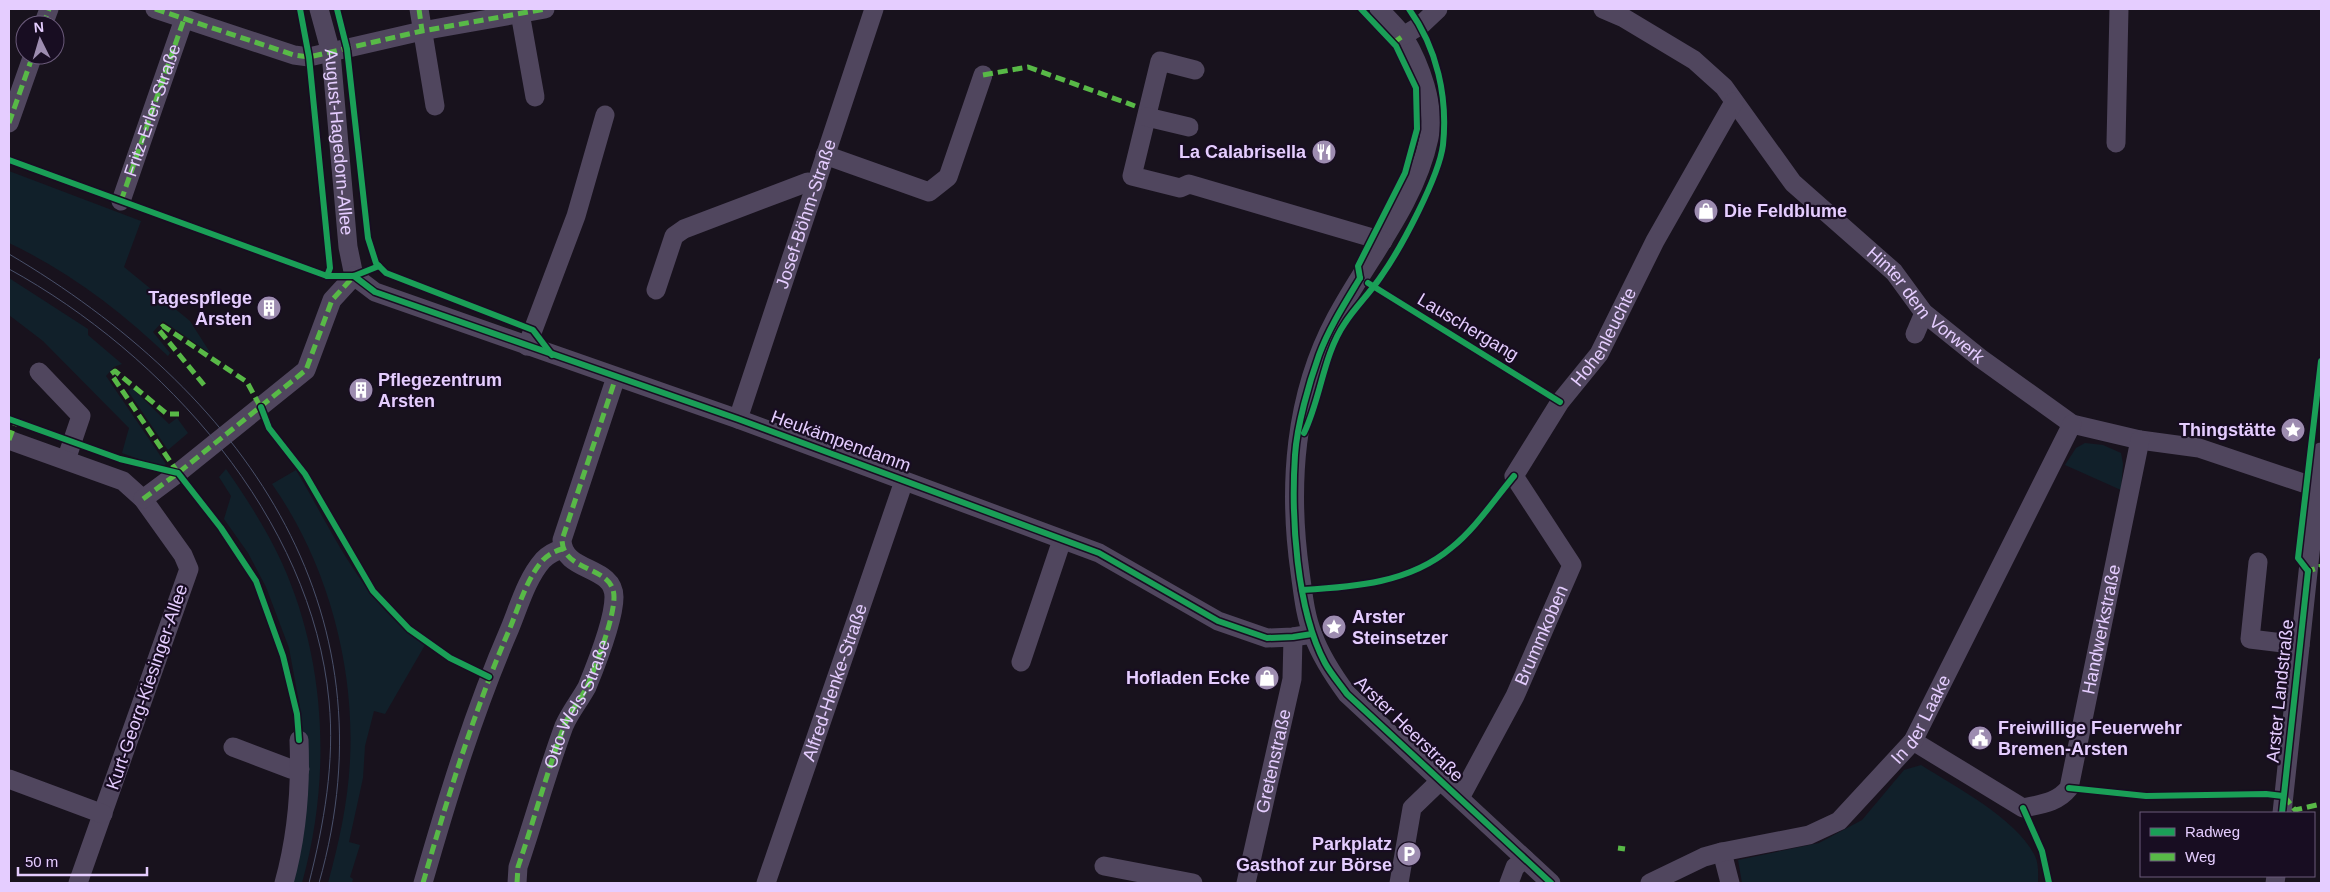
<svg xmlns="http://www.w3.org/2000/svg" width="2330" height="892" viewBox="0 0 2330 892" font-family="Arial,sans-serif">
<rect width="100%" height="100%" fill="#18121d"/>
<g fill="#11202a">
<path d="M9,171L141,221L124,267L190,321L211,354L163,321L153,332L170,353L168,356C121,311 68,271 9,243Z"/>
<polygon points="9,278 88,329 88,335 122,364 114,367 106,376 166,464 161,467 122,453 129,428 43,341 9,315"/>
<polygon points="132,388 169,424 177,418 188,433 168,450 128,391"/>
<polygon points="2085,443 2103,445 2121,453 2123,464 2121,490 2065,465 2076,448"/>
<path d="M226,469C247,499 267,530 282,563C327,662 331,780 302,883H293L305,748L299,702L289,648L266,587L248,553L224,519L231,496L219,477Z"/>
<path d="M296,470C333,532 363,604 425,645L385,714L374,711L365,746L363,778L349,842L360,845L350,877L353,879L352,883H328C339,843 348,802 350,760C355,665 327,562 272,484Z"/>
<path d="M1921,765C1956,787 2017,819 2035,856C2039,864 2038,875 2038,883H1742L1738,860L1819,843L1862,820L1904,770Z"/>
</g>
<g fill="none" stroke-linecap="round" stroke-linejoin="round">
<g stroke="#50465e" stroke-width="19">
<polyline points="155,9 294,55 309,57 422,31 545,9"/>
<path id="s1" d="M319,9L331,53L348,247L354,276"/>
<polyline points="419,9 435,106"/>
<path d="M1379,9C1387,18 1397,27 1404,37C1420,64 1436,106 1429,138C1415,205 1367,259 1336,318C1294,396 1288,487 1300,572C1303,593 1305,616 1313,635C1321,657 1333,675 1347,694L1551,883"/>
<path id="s2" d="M1603,9L1624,18L1694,60L1724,87L1793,183L1894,272L1924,313L1980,358L2072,424L2140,440L2199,448L2321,489"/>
<polyline points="520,13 535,97"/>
<polyline points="43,25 49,9"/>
<polyline points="1403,36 1421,25 1438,9"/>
<polyline points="1195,70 1160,61 1132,176 1180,188 1189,184 1383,241"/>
<polyline points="1147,117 1189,127"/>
<polyline points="9,123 33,55"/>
<polyline points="2116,143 2119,9"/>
<polyline points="825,155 929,192 948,177 983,75"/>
<polyline points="121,201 184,19"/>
<polyline points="354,276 375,292 738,419 1099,553 1218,621 1267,638 1293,637 1312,634"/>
<polyline points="656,290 674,236 684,229 808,182 816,185"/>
<polyline points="1915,334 1924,313"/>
<polyline points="527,346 576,216 605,115"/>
<polyline points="39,372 81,416 66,460"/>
<path id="s3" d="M738,419L874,9"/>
<polyline points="9,440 123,481 143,499 183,555 189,569 78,883"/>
<polyline points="143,499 178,473 306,370 332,300 354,276"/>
<polyline points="2258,562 2250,639 2300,645"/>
<polyline points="1021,662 1062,540"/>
<path id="s4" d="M1913,741L2023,808C2041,804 2057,803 2069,788L2140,440"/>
<polyline points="233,747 291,769 300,769"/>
<polyline points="9,779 103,814"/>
<path id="s5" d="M1460,798L1515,696L1572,565L1514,476L1560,402L1599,354L1655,241L1734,102"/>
<polyline points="2282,813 2321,452"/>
<polyline points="1722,852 1730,883"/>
<polyline points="1104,866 1193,883"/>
<path d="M284,883C297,836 301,789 299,740"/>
<path d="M423,883C448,796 474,711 510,628C519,606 527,578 543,560C549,554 555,551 562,549"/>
<path d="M517,883L518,867C534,820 547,772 564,726C570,712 580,700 587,687C596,665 614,619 614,597C614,565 563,573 562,540L616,377"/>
<path id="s6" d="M766,883L904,481"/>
<path id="s7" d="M1246,883L1292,679L1293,637"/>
<polyline points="1399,883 1412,808 1440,781"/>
<polyline points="1509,883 1515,867 1525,859"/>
<path id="s8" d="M1650,883L1704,857L1722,852L1809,835L1839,821L1913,741L2072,424"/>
<polyline points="2275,883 2276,876"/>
</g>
<g stroke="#49506a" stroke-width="1">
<path d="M9,254C240,390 398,606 319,883"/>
<path d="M9,269C164,354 312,518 329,701C335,762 324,824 309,883"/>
</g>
<g stroke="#58b947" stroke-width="5" stroke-dasharray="10 5" stroke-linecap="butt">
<polyline points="155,9 294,55 309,57 422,31 545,9"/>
<polyline points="419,9 422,31"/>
<polyline points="43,25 49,9"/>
<polyline points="1393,43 1403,36"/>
<polyline points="983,75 1028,67 1135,106"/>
<polyline points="9,123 33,55"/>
<path id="s9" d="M121,201L184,19"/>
<polyline points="204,385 159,330 163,326 247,382 262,410"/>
<polyline points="9,440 16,421"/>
<polyline points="178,473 111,374 115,371 167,414 179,414"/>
<polyline points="143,499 178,473 306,370 332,300 354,276"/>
<polyline points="2306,569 2308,571 2321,567 2321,564"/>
<polyline points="2284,796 2295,810 2321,804"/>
<polyline points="1618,848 1625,849"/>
<path d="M423,883C448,796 474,711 510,628C519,606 527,578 543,560C549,554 555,551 562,549"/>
<path id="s10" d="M517,883L518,867C534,820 547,772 564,726C570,712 580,700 587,687C596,665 614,619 614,597C614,565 563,573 562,540L616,377"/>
</g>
<defs>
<g id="cycleway">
<polyline points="300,9 309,57 330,268 327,276"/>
<polyline points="337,9 347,49 368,238 376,263 386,273 533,330 552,355"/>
<polyline points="9,160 327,276 354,276 379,266"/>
<polyline points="354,276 375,292 738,419 1099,553 1218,621 1267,638 1293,637 1312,634"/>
<path d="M1360,278C1345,303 1329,328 1319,355C1309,383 1297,425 1295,455C1291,515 1296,609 1325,663C1331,674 1340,684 1347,694L1551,883"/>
<polyline points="1360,278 1358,266 1405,173 1417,129 1416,88 1396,46 1361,9"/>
<polyline points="1368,283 1560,402"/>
<polyline points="261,407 269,428 305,474 373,591 409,629 450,658 489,677"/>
<polyline points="9,419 120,459 178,473 221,528 256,581 283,656 297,714 299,740"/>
<path d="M1304,433C1321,398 1323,355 1345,323C1356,306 1371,292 1382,275C1401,248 1439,177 1443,145C1448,97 1437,48 1409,9"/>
<polyline points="2308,571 2298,558 2321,361"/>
<path d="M1302,590C1354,587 1410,583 1451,548C1475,529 1494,500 1514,476"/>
<polyline points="2069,788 2146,796 2266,794 2283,796"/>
<polyline points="2023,808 2042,851 2049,883"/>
<polyline points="2282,813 2308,571"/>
</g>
</defs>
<use href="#cycleway" stroke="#180d22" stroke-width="9"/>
<use href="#cycleway" stroke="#1a9f57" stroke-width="6"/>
</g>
<defs>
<symbol id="restaurant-disc" viewBox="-11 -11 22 22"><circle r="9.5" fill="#9d8cb0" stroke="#180d22"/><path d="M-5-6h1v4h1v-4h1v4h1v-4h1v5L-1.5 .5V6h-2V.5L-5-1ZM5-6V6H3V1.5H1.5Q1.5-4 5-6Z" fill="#fff"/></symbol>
<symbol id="shop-disc" viewBox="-11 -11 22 22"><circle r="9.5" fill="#9d8cb0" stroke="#180d22"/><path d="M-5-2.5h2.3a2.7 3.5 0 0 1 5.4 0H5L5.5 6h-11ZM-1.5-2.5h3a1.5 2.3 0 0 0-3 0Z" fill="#fff"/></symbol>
<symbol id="building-disc" viewBox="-11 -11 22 22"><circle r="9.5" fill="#9d8cb0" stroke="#180d22"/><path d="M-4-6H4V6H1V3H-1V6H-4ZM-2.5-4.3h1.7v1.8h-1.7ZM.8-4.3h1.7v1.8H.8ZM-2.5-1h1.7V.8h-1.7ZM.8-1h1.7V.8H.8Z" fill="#fff"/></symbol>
<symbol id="sight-disc" viewBox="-11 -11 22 22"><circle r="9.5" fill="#9d8cb0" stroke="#180d22"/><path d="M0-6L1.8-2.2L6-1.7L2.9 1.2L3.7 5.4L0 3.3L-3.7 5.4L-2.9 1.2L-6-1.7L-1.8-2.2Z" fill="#fff"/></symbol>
<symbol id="civic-disc" viewBox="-11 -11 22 22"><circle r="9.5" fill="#9d8cb0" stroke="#180d22"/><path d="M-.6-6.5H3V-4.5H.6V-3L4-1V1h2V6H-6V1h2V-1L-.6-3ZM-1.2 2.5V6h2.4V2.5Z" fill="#fff"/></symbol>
<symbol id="parking-disc" viewBox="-11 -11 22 22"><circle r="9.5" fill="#9d8cb0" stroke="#180d22"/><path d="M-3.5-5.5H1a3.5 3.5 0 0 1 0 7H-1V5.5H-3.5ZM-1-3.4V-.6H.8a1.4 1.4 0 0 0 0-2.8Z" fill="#fff"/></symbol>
</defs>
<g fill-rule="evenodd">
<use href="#restaurant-disc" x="1310" y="138" width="28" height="28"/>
<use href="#shop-disc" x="1692" y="197" width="28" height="28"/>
<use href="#building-disc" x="255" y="294" width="28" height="28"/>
<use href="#building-disc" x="347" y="376" width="28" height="28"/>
<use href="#sight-disc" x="2279" y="416" width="28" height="28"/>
<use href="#sight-disc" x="1320" y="613" width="28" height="28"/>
<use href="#shop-disc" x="1253" y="664" width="28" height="28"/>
<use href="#civic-disc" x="1966" y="724" width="28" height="28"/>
<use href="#parking-disc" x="1395" y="840" width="28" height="28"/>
</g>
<g text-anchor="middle" stroke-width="4.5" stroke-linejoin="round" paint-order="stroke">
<g font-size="18" fill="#e5cdff" stroke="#180d22">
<text dy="6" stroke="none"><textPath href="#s9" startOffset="96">Fritz-Erler-Straße</textPath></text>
<text dy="6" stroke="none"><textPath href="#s1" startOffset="135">August-Hagedorn-Allee</textPath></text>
<text dy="6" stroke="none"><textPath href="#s3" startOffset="216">Josef-Böhm-Straße</textPath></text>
<text dy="6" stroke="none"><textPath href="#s2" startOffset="444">Hinter dem Vorwerk</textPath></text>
<text transform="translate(1468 327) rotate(31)" y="6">Lauschergang</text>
<text dy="6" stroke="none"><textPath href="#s5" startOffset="531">Hohenleuchte</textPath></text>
<text transform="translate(841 441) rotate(20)" y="6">Heukämpendamm</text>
<text dy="6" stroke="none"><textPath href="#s4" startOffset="342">Handwerkstraße</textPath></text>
<text dy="6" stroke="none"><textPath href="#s5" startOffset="182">Brummkoben</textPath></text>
<text dy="6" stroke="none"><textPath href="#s6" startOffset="212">Alfred-Henke-Straße</textPath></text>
<text transform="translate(147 687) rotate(-71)" y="6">Kurt-Georg-Kiesinger-Allee</text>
<text transform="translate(2280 691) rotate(-84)" y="6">Arster Landstraße</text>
<text dy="6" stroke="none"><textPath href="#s10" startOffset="190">Otto-Wels-Straße</textPath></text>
<text dy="6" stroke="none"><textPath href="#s8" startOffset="332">In der Laake</textPath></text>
<text transform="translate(1409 729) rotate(44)" y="6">Arster Heerstraße</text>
<text dy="6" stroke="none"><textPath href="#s7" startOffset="125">Gretenstraße</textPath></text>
</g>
<g font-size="18" font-weight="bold" fill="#e5cdff" stroke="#180d22" text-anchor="end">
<text x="1306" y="158">La Calabrisella</text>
<text x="1724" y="217" text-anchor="start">Die Feldblume</text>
<text x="252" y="304">Tagespflege<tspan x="252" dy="21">Arsten</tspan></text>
<text x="378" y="386" text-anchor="start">Pflegezentrum<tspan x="378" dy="21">Arsten</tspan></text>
<text x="2276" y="436">Thingstätte</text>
<text x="1352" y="623" text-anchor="start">Arster<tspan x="1352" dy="21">Steinsetzer</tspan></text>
<text x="1250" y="684">Hofladen Ecke</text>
<text x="1998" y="734" text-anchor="start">Freiwillige Feuerwehr<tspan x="1998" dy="21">Bremen-Arsten</tspan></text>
<text x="1392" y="850">Parkplatz<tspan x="1392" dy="21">Gasthof zur Börse</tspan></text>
</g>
</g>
<rect width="2330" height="892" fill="none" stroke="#e5cdff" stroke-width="20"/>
<rect x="2140" y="812" width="175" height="65" fill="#180d22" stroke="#6a5a7a"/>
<rect x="2150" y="828" width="25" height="8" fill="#1a9f57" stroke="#6a5a7a"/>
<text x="2185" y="837" font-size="15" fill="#e5cdff">Radweg</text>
<rect x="2150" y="853" width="25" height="8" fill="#58b947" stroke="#6a5a7a"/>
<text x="2185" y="862" font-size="15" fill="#e5cdff">Weg</text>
<g transform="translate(40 40) rotate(355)"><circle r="24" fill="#180d22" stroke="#6a5a7a"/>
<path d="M0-4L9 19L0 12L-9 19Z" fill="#9d8cb0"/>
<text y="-8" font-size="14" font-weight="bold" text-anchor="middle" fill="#e5cdff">N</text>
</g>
<path d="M18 867v8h129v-8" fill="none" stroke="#e5cdff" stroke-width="2.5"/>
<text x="25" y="867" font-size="15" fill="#e5cdff" stroke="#180d22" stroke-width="4" paint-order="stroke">50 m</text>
</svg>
